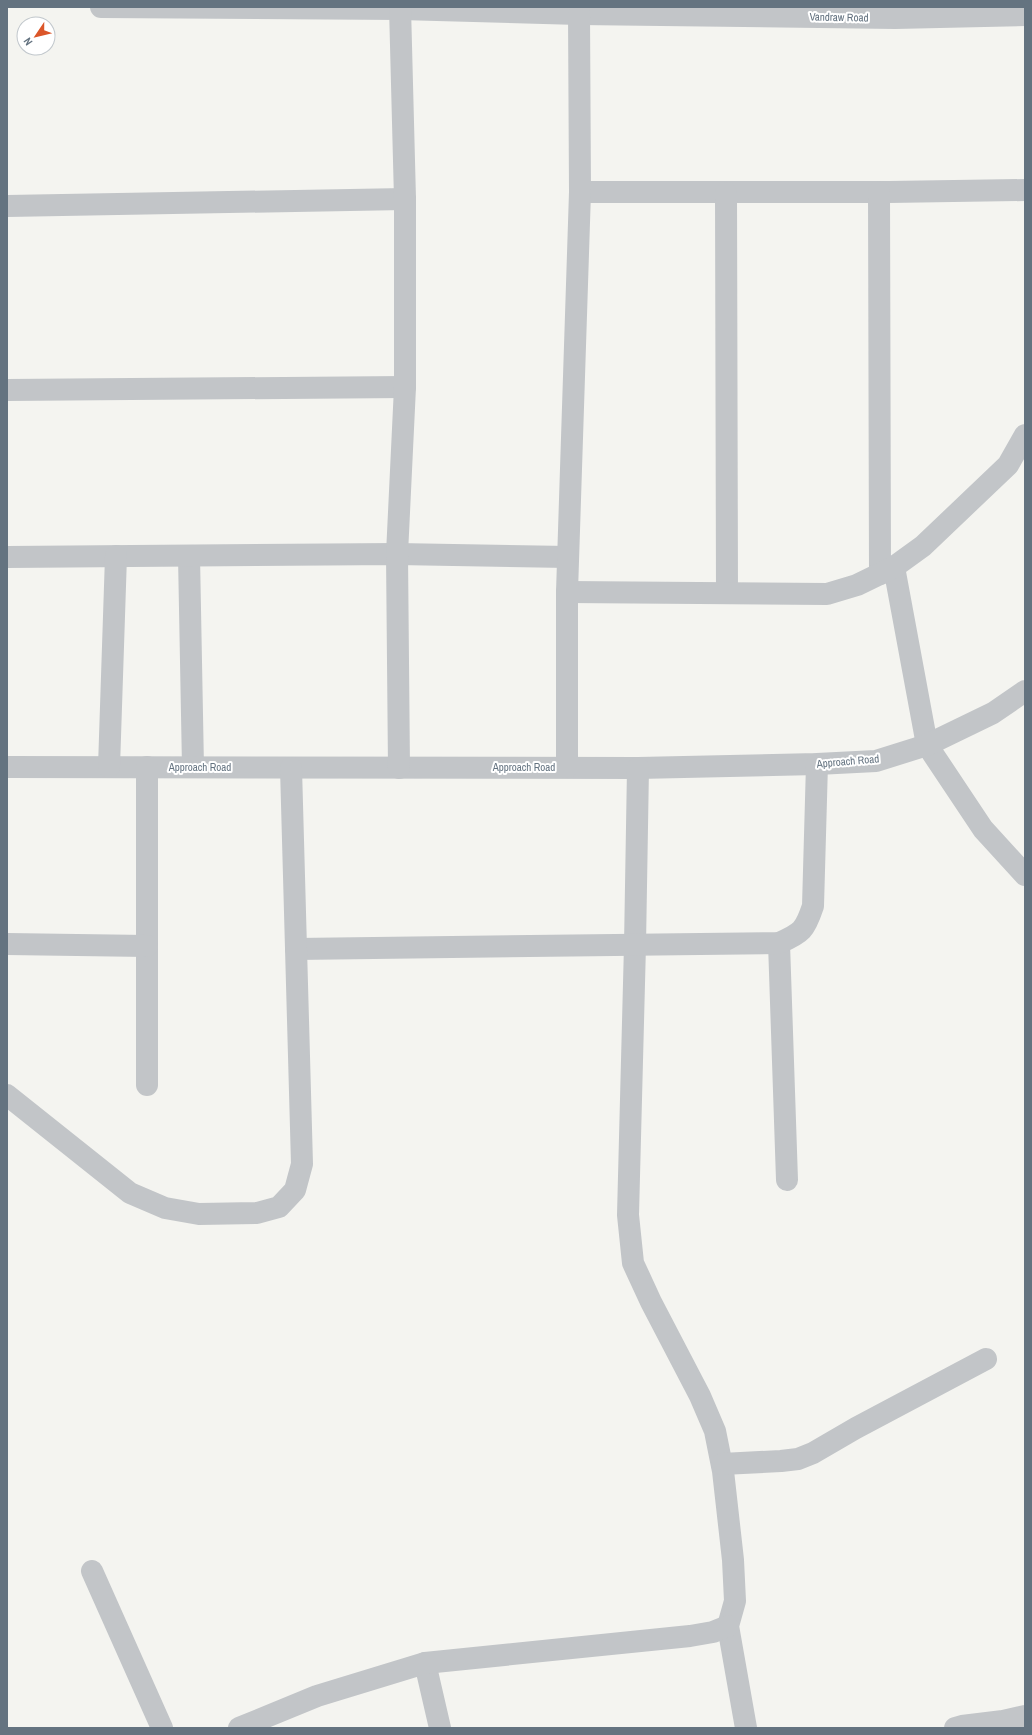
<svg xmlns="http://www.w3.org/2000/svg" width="1032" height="1735" viewBox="0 0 1032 1735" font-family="'Archivo Narrow',sans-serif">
<rect width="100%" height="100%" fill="#f4f4f0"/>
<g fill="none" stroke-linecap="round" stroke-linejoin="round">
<g stroke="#c2c5c8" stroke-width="22">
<polyline points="101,7 400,9 579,14 895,18 1025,15"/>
<polyline points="580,192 889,192 1025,190"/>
<polyline points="879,192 880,574"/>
<polyline points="726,193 727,593"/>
<polyline points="7,206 405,199"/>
<polyline points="7,390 405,387"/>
<polyline points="189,556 193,767"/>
<polyline points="7,557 397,554 568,557"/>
<polyline points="894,567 927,745 983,829 1025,875"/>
<polyline points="567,592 827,594 857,585 894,567 923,546 1008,465 1025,435"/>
<polyline points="7,767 638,768 817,764 876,761 927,745 993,713 1025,691"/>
<polyline points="109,767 116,556"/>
<polyline points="147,767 147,1085"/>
<polyline points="567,767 567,592 580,192 579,14"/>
<polyline points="399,768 397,554 405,387 405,199 400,7"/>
<polyline points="638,768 635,945 628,1215 633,1263 651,1302 700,1396 715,1431 723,1471 733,1560 735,1601 728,1626 746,1728"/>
<polyline points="779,943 787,1180"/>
<polyline points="7,944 147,946"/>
<path d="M296,949L779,943C802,933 805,930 813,906L817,764"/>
<polyline points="7,1095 130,1193 165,1208 199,1214 257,1213 279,1207 295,1190 302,1164 291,768"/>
<polyline points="722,1464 781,1461 798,1459 813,1453 856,1428 986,1359"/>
<polyline points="92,1571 162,1728"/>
<polyline points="425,1663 440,1728"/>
<polyline points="239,1728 317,1696 425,1663 690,1636 713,1632 728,1626"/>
<polyline points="955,1728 962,1726 1003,1721 1025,1716"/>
</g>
</g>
<g text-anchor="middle" stroke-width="4" stroke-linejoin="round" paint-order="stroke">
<g font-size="11" fill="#647380" stroke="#fff">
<text transform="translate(839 17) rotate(1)" y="4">Vandraw Road</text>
<text transform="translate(848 761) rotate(-5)" y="4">Approach Road</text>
<text x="200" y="771">Approach Road</text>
<text x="524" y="771">Approach Road</text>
</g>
</g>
<rect width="1032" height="1735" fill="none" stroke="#647380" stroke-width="16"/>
<g transform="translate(36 36) rotate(235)"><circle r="19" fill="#ffffff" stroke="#c1c7cc"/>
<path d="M0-3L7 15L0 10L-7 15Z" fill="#db5629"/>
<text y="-6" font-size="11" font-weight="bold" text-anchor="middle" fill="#647380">N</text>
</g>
</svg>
